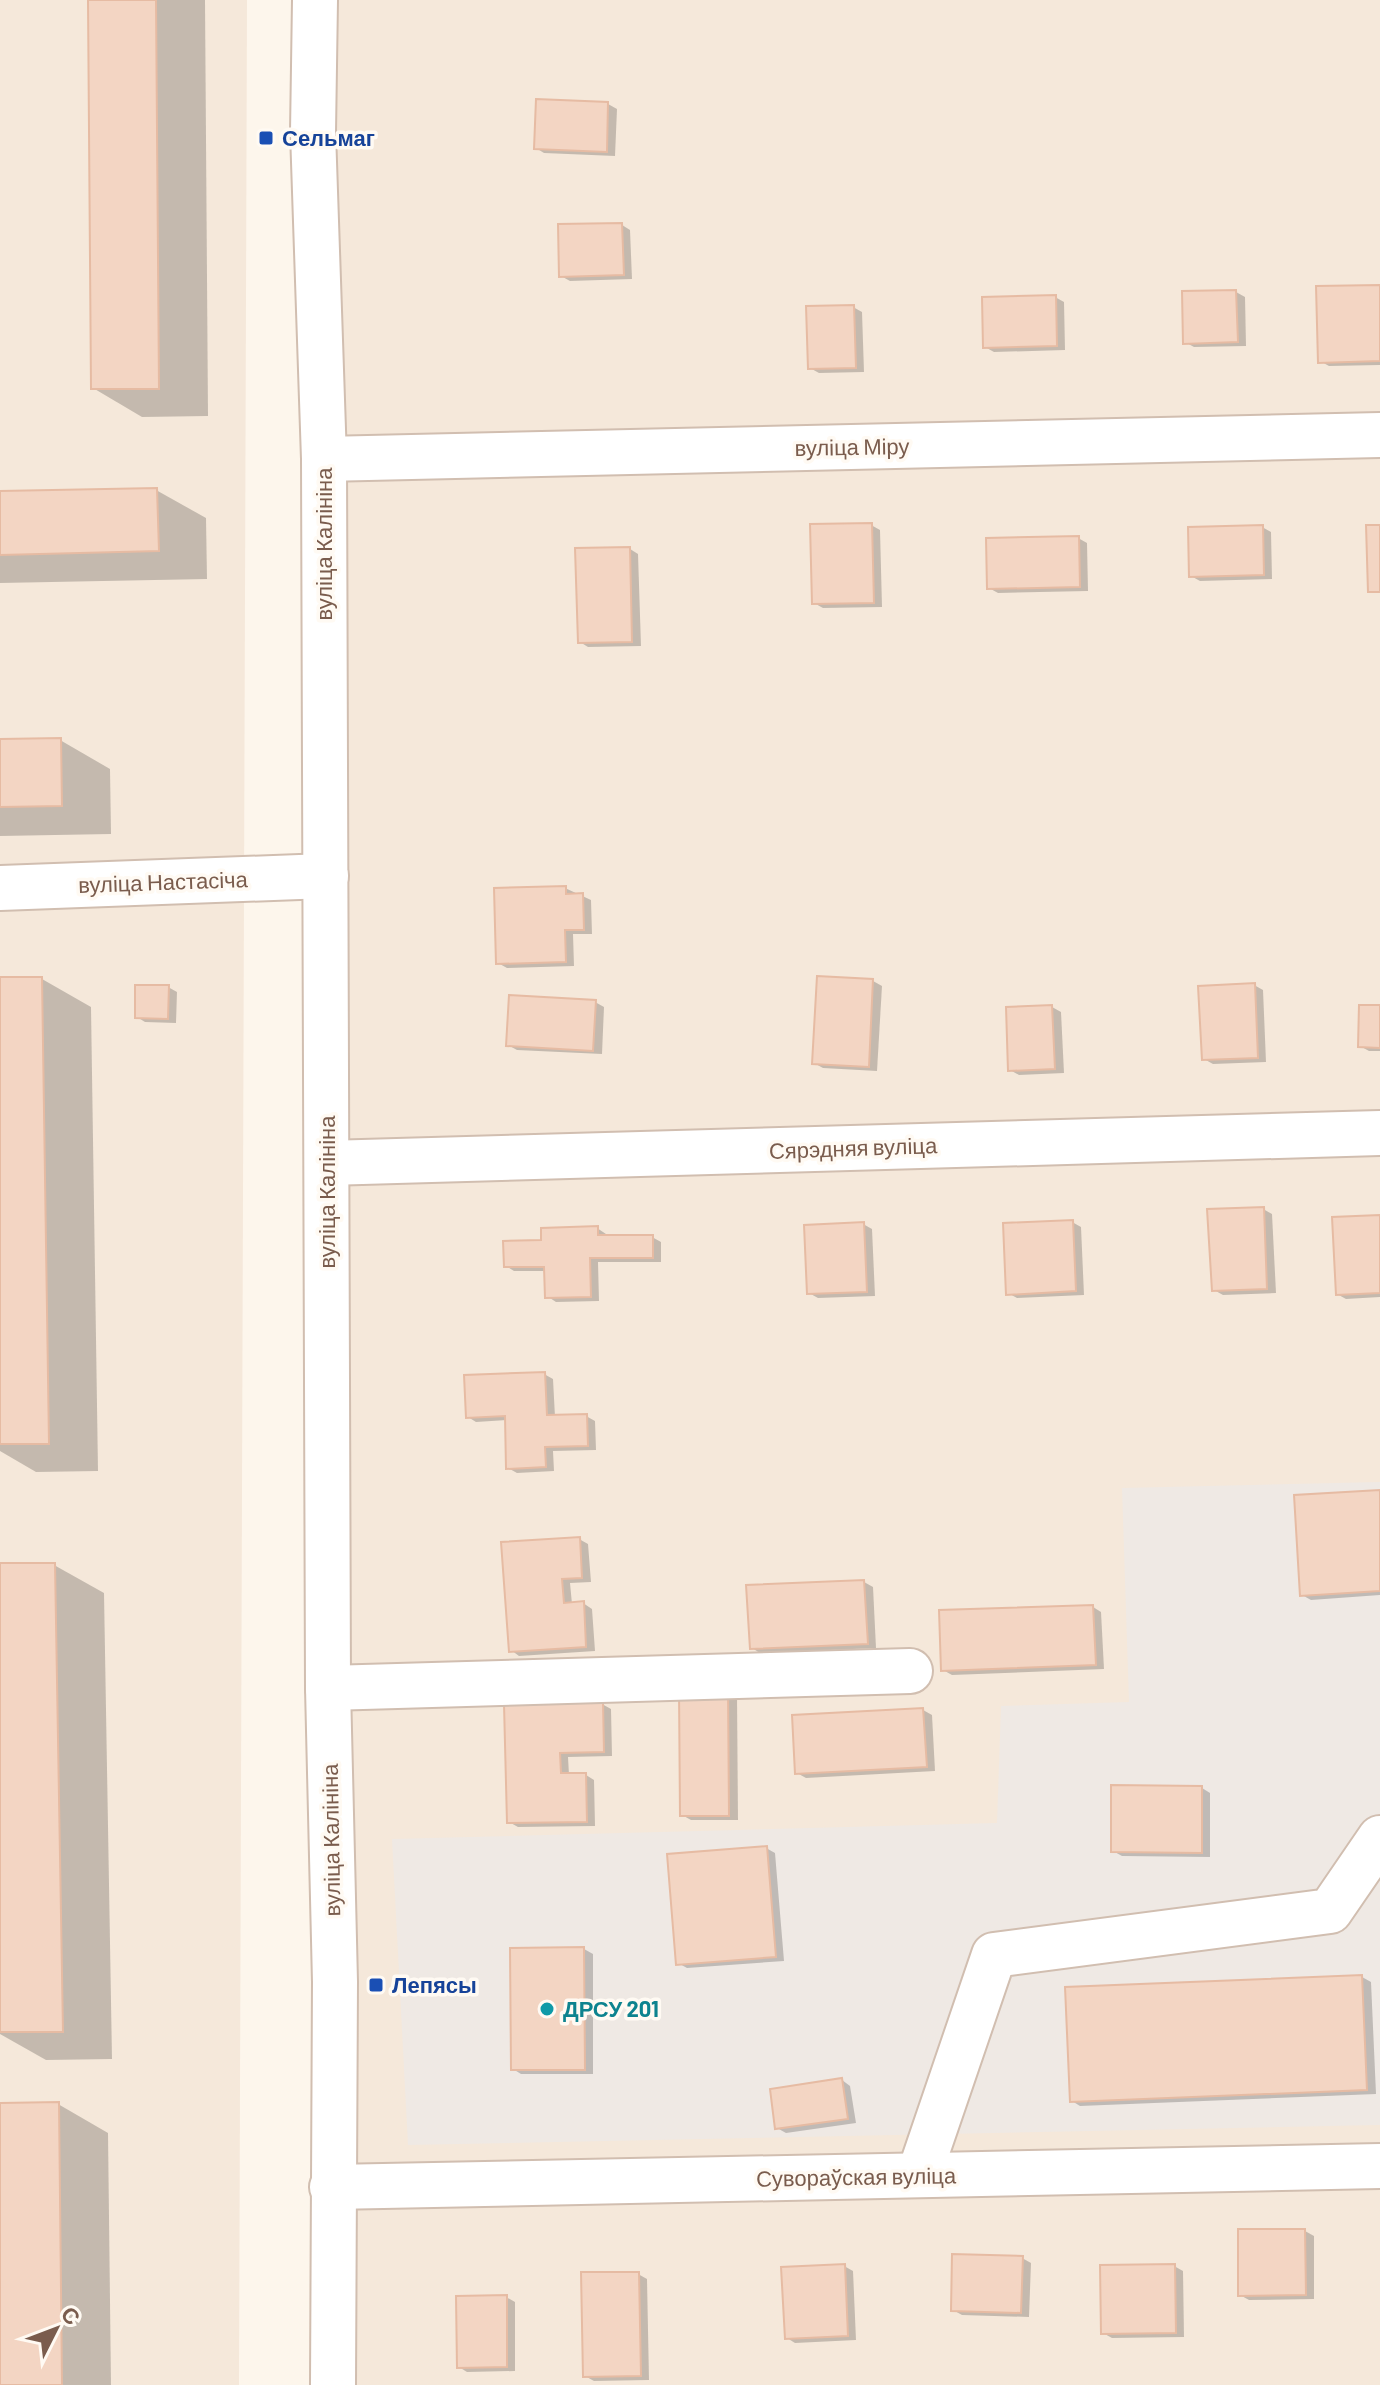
<svg xmlns="http://www.w3.org/2000/svg" width="1380" height="2385" viewBox="0 0 1380 2385" font-family="Barlow,sans-serif">
<rect width="100%" height="100%" fill="#fdf6ec"/>
<g fill="#f5e8da">
<polygon points="0,0 247,0 239,2385 0,2385"/>
<polygon points="315,0 1380,0 1380,2385 333,2385"/>
</g>
<polygon fill="#efe9e4" points="1380,1482 1380,2125 408,2145 392,1839 997,1823 1001,1706 1129,1702 1122,1488"/>
<g fill="#0003">
<polygon points="90,0 205,0 208,416 142,417 93,388"/>
<polygon points="608,104 617,109 615,156 544,153 536,148"/>
<polygon points="622,225 630,230 632,279 570,281 561,276"/>
<polygon points="1380,287 1380,365 1329,366 1320,361"/>
<polygon points="1236,292 1245,297 1246,346 1194,347 1185,342"/>
<polygon points="1055,297 1064,302 1065,350 994,352 985,347"/>
<polygon points="853,307 862,312 864,372 819,373 810,368"/>
<polygon points="156,490 206,518 207,579 0,583 0,493"/>
<polygon points="871,525 880,530 882,607 823,608 814,603"/>
<polygon points="1262,527 1271,532 1272,579 1200,581 1191,576"/>
<polygon points="1078,538 1087,543 1088,591 998,593 989,588"/>
<polygon points="630,549 638,554 641,646 588,647 580,642"/>
<polygon points="60,740 110,769 111,834 0,836 0,741"/>
<polygon points="565,888 591,900 592,934 573,934 574,966 507,968 498,963"/>
<polygon points="819,978 873,981 882,986 877,1071 823,1068 814,1063"/>
<polygon points="0,979 42,979 91,1007 98,1471 36,1472 0,1451"/>
<polygon points="1254,985 1263,990 1266,1062 1213,1064 1204,1059"/>
<polygon points="168,987 177,992 176,1023 145,1022 137,1017"/>
<polygon points="595,1002 604,1007 602,1054 517,1050 508,1045"/>
<polygon points="1052,1007 1061,1012 1064,1073 1019,1075 1010,1070"/>
<polygon points="1380,1007 1380,1051 1369,1051 1360,1046"/>
<polygon points="1263,1209 1272,1214 1276,1293 1223,1295 1214,1290"/>
<polygon points="1380,1217 1380,1297 1346,1299 1337,1294"/>
<polygon points="1072,1222 1081,1227 1084,1295 1017,1298 1008,1293"/>
<polygon points="863,1224 872,1229 875,1296 818,1298 809,1293"/>
<polygon points="597,1228 606,1234 606,1237 652,1237 661,1242 661,1262 598,1262 599,1301 556,1302 547,1296 547,1271 514,1271 506,1266 543,1242"/>
<polygon points="544,1374 553,1379 555,1417 586,1416 595,1421 596,1450 553,1451 554,1471 517,1473 508,1468 507,1420 476,1422 468,1417"/>
<polygon points="1380,1492 1380,1595 1311,1600 1302,1595"/>
<polygon points="579,1539 588,1544 591,1582 570,1583 572,1604 583,1603 592,1609 595,1651 519,1656 511,1650"/>
<polygon points="0,1565 54,1565 104,1593 112,2059 46,2060 0,2034"/>
<polygon points="864,1582 873,1587 876,1648 760,1653 752,1648"/>
<polygon points="1093,1607 1101,1612 1104,1669 952,1675 943,1670"/>
<polygon points="681,1691 737,1695 738,1820 691,1820 682,1815"/>
<polygon points="602,1704 611,1709 612,1756 568,1757 569,1775 586,1775 594,1780 595,1826 518,1827 509,1822 506,1706"/>
<polygon points="923,1710 932,1715 935,1771 806,1778 797,1773"/>
<polygon points="1202,1788 1210,1793 1210,1857 1122,1856 1113,1851"/>
<polygon points="766,1848 775,1853 784,1961 687,1968 678,1963"/>
<polygon points="584,1949 593,1954 593,2074 521,2074 513,2069"/>
<polygon points="1362,1977 1371,1982 1376,2094 1080,2106 1072,2101"/>
<polygon points="842,2080 850,2086 856,2123 786,2133 777,2128"/>
<polygon points="58,2104 108,2133 111,2385 0,2385 0,2105"/>
<polygon points="1305,2231 1314,2236 1314,2299 1249,2300 1240,2295"/>
<polygon points="1022,2258 1031,2263 1029,2317 962,2315 953,2310"/>
<polygon points="844,2266 853,2271 856,2340 795,2343 787,2338"/>
<polygon points="1174,2266 1183,2271 1184,2337 1112,2338 1103,2333"/>
<polygon points="638,2274 647,2279 649,2380 594,2381 585,2376"/>
<polygon points="506,2297 515,2302 515,2371 467,2372 459,2367"/>
</g>
<g fill="#f3d5c3" stroke="#e6bba3" stroke-width="2">
<polygon points="88,0 156,0 159,389 91,389"/>
<polygon points="536,99 608,102 607,152 534,149"/>
<polygon points="622,223 624,275 559,277 558,224"/>
<polygon points="1380,285 1380,361 1318,363 1316,286"/>
<polygon points="1236,290 1238,342 1183,344 1182,291"/>
<polygon points="1056,295 1057,346 983,348 982,297"/>
<polygon points="854,305 856,368 808,369 806,306"/>
<polygon points="157,488 159,551 0,555 0,491"/>
<polygon points="872,523 874,603 812,604 810,524"/>
<polygon points="1263,525 1264,575 1189,577 1188,527"/>
<polygon points="1366,525 1380,525 1380,592 1368,592"/>
<polygon points="1079,536 1080,587 987,589 986,538"/>
<polygon points="630,547 632,642 578,643 575,548"/>
<polygon points="61,738 62,806 0,807 0,739"/>
<polygon points="566,886 566,894 583,893 584,930 565,930 566,962 496,964 494,888"/>
<polygon points="817,976 873,979 869,1067 812,1064"/>
<polygon points="0,977 42,977 49,1444 0,1444"/>
<polygon points="1255,983 1258,1058 1202,1060 1198,986"/>
<polygon points="135,985 169,985 168,1019 135,1018"/>
<polygon points="509,995 596,1000 593,1051 506,1046"/>
<polygon points="1052,1005 1055,1069 1008,1071 1006,1007"/>
<polygon points="1359,1005 1380,1005 1380,1048 1358,1047"/>
<polygon points="1264,1207 1267,1289 1212,1291 1207,1209"/>
<polygon points="1380,1215 1380,1293 1336,1295 1332,1217"/>
<polygon points="1073,1220 1076,1291 1006,1295 1003,1223"/>
<polygon points="864,1222 867,1292 807,1294 804,1225"/>
<polygon points="598,1226 598,1235 653,1235 653,1258 590,1258 591,1297 545,1298 544,1267 504,1267 503,1241 541,1240 541,1228"/>
<polygon points="545,1372 547,1415 587,1414 588,1446 545,1447 546,1467 506,1469 505,1416 466,1418 464,1375"/>
<polygon points="1380,1490 1380,1591 1300,1596 1294,1495"/>
<polygon points="580,1537 582,1578 562,1579 564,1603 584,1601 586,1647 509,1652 501,1542"/>
<polygon points="0,1563 55,1563 63,2032 0,2032"/>
<polygon points="864,1580 868,1644 750,1649 746,1585"/>
<polygon points="1093,1605 1096,1665 941,1671 939,1610"/>
<polygon points="728,1688 729,1816 680,1816 679,1689"/>
<polygon points="603,1702 604,1752 560,1753 561,1773 586,1773 587,1822 507,1823 504,1704"/>
<polygon points="923,1708 927,1767 795,1774 792,1715"/>
<polygon points="1111,1785 1202,1786 1202,1853 1111,1852"/>
<polygon points="767,1846 776,1957 676,1965 667,1854"/>
<polygon points="584,1947 585,2070 511,2070 510,1948"/>
<polygon points="1362,1975 1367,2090 1070,2102 1065,1987"/>
<polygon points="842,2078 848,2119 775,2129 770,2089"/>
<polygon points="59,2102 62,2385 0,2385 0,2103"/>
<polygon points="1238,2229 1305,2229 1306,2295 1238,2296"/>
<polygon points="952,2254 1023,2256 1021,2313 951,2311"/>
<polygon points="845,2264 848,2336 785,2339 781,2267"/>
<polygon points="1175,2264 1176,2333 1101,2334 1100,2265"/>
<polygon points="581,2272 639,2272 641,2376 583,2377"/>
<polygon points="507,2295 507,2367 457,2368 456,2296"/>
</g>
<g fill="none" stroke-linecap="round" stroke-linejoin="round">
<defs>
<g id="minor">
<polyline points="315,0 313,132 324,459 328,1688 335,1982 333,2385"/>
<polyline points="324,459 1380,435"/>
<polyline points="0,888 326,876"/>
<polyline points="327,1163 1380,1133"/>
<polyline points="328,1688 910,1671"/>
<polyline points="919,2175 994,1955 1330,1911 1380,1838"/>
<polyline points="332,2187 1380,2166"/>
</g>
</defs>
<use href="#minor" stroke="#d1beb0" stroke-width="48"/>
<use href="#minor" stroke="#fff" stroke-width="44"/>
</g>
<g fill="#1a4fb4" stroke="#fffaf3" stroke-width="3">
<rect x="258" y="130" width="16" height="16" rx="4"/>
<rect x="368" y="1977" width="16" height="16" rx="4"/>
</g>
<circle fill="#0f9aa8" stroke="#fffaf3" stroke-width="3" cx="547" cy="2009" r="8"/>
<g text-anchor="middle" stroke-width="7" stroke-linejoin="round" paint-order="stroke">
<g font-size="22" font-weight="bold" fill="#164399" stroke="#fffaf3" text-anchor="start">
<text x="282" y="146">Сельмаг</text>
<text x="392" y="1993">Лепясы</text>
</g>
<g font-size="22" fill="#7a5c4d" stroke="#fffaf3">
<text transform="translate(852 447) rotate(-1)" y="8">вуліца Міру</text>
<text transform="translate(324 544) rotate(-90)" y="8">вуліца Калініна</text>
<text transform="translate(163 882) rotate(-2)" y="8">вуліца Настасіча</text>
<text transform="translate(853 1148) rotate(-2)" y="8">Сярэдняя вуліца</text>
<text transform="translate(327 1192) rotate(-90)" y="8">вуліца Калініна</text>
<text transform="translate(331 1840) rotate(-91)" y="8">вуліца Калініна</text>
<text transform="translate(856 2177) rotate(-1)" y="8">Сувораўская вуліца</text>
</g>
<g font-size="22" font-weight="bold" fill="#0d838f" stroke="#fffaf3" text-anchor="start">
<text x="563" y="2017">ДРСУ 201</text>
</g>
</g>
<g transform="translate(56 2329) rotate(48)" stroke="#fffaf3" stroke-width="6" paint-order="stroke">
<path d="M0-6L14 30L0 20L-14 30Z" fill="#7a5c4d"/>
<text y="-12" font-size="22" font-weight="bold" text-anchor="middle" fill="#7a5c4d">С</text>
</g>
</svg>
